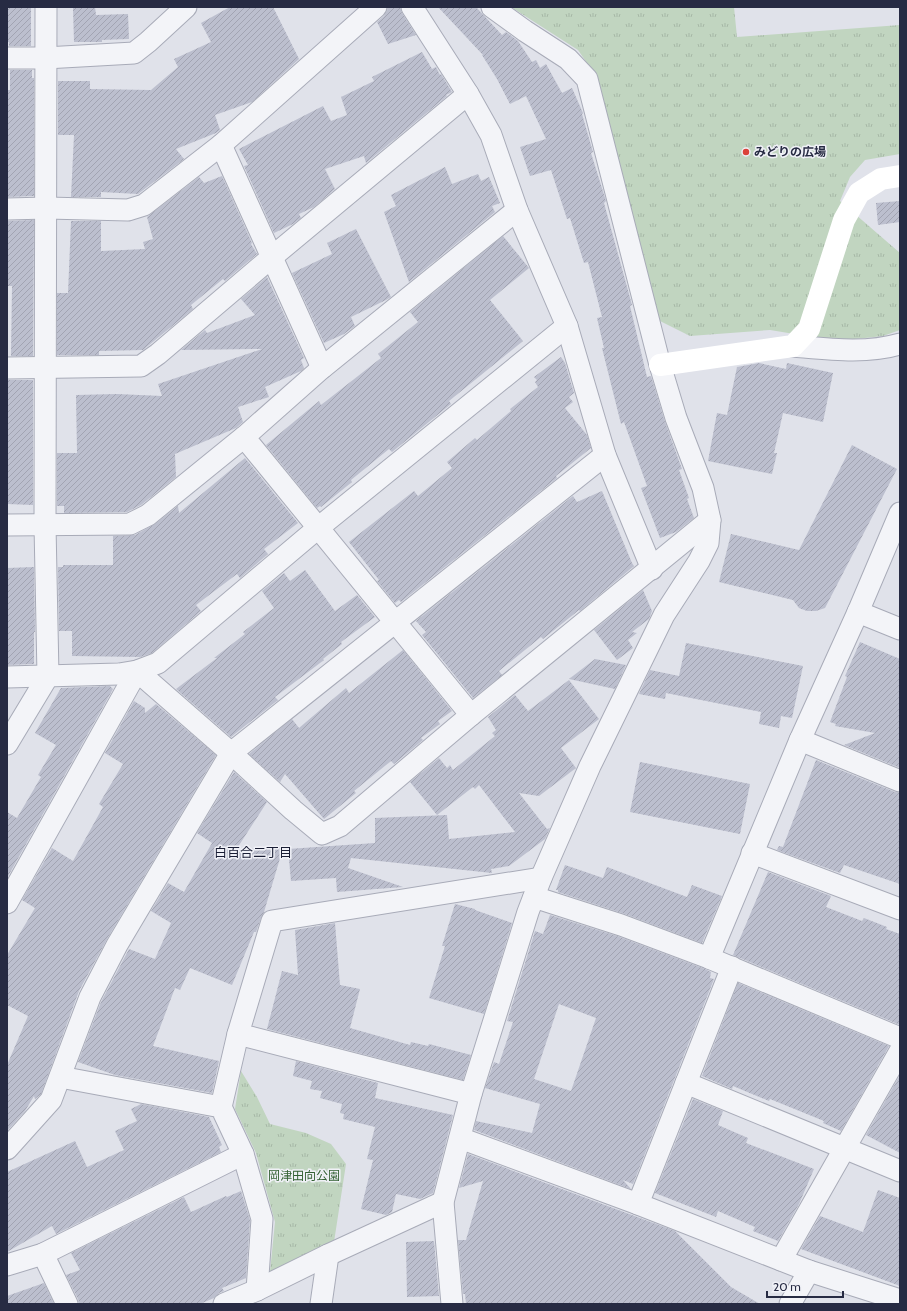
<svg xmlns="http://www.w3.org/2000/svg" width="907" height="1311" viewBox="0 0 907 1311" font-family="Cabin,'Noto Sans JP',sans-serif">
<defs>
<pattern id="grass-tufts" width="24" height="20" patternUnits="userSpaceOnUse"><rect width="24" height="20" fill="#c1d5c0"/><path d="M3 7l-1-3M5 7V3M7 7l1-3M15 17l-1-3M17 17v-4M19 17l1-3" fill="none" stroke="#a6b7a6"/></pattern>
<pattern id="building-hatch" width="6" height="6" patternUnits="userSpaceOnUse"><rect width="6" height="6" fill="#bcbfce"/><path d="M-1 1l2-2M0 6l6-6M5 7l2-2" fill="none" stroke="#a2a4b2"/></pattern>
</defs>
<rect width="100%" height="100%" fill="#e0e2ea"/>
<g fill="url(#grass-tufts)">
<polygon points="511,7 734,7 737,37 900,25 900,154 865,160 850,177 840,201 900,253 900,330 883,336 837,341 770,330 690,336 658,320 598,79 578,50"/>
<polygon points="241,1071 257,1097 270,1124 306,1133 331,1144 346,1164 334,1242 270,1272 275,1222 256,1153 235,1109"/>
</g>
<g fill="url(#building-hatch)" fill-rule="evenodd">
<polygon points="7,7 31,7 31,46 9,46 9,42 7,42"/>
<polygon points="95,7 96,15 128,14 129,39 102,40 102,42 74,42 73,8"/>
<polygon points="230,7 273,7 299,59 252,102 215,115 220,130 216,133 176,149 184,159 138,194 101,192 101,197 71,197 74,135 58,135 58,81 90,81 90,89 151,90 178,67 174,59 211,42 201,23"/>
<polygon points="388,7 400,7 402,13 416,35 388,44 377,22 384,16 387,11"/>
<polygon points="438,7 476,7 502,35 506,32 518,41 532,62 536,60 540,68 546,64 562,93 572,88 583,113 582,114 593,152 591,153 606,201 604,203 632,305 630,306 647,377 651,376 665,422 682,469 679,470 689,498 687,499 694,518 676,532 660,538 641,488 647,486 624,422 621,424 602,348 604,348 597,318 602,317 588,262 584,263 570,218 567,219 551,170 530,176 520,147 546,139 526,96 510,104 497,79 482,55 483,55"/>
<polygon points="422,52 432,69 436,67 440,75 441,74 452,92 446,95 447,96 366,163 364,156 325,169 335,189 314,207 299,214 301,218 293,224 274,233 244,166 248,165 239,149 323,106 331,121 347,115 341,97 374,81 372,77"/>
<polygon points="10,70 32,70 32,78 34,78 34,196 7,197 7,90 10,90"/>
<polygon points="445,167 452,184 478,174 481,181 489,177 500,203 492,206 495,212 409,282 384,212 396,206 391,195"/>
<polygon points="222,176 252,243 251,244 257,254 225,281 223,279 191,305 193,309 143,350 99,351 99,355 57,355 57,293 68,293 71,221 101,221 101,251 145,249 143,242 153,239 147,217 199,177 204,183"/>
<polygon points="900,201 900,222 878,225 876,203"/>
<polygon points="34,220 33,356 11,356 12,286 7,286 7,221"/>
<polygon points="356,229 391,297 386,300 351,317 355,326 344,334 324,343 292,273 332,254 327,243"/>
<polygon points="503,236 529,268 490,300 523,341 449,401 451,404 392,452 389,449 351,480 352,482 321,507 320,506 317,508 266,445 319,401 321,405 381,358 378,354 418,322 410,312"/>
<polygon points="267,277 304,358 301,360 304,368 301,371 265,387 269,397 238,407 243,422 236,428 175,454 176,477 141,505 127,512 64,513 64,506 57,506 57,453 77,453 76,395 117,394 162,396 158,384 262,349 181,350 205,330 207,333 255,315 241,299"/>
<polygon points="561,357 565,363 574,393 569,397 573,402 565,408 587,435 591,448 556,476 557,478 401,602 399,600 395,603 377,581 379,580 349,542 414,491 418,496 452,468 447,462 475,438 477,440 511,411 510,409 538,387 535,382 537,380 534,377"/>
<polygon points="759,363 786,369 787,363 833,373 823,422 783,413 774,453 777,453 772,474 708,461 717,413 727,415 737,367"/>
<polygon points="7,380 33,380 33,505 7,504"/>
<polygon points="852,445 897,469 825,608 816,611 807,611 799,608 793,600 719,582 731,534 799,550"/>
<polygon points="245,458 298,523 264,549 268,554 240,578 237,574 196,605 201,611 152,653 140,657 72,656 72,631 59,631 58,567 63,567 63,565 113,565 113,536 135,535 155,524 178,506 179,513"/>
<polygon points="602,491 632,563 634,566 580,611 579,610 543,639 541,637 499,671 502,675 473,698 422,635 426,632 416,621 573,496 577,502"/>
<polygon points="34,567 35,632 34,632 34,664 7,665 7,568"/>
<polygon points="305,570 335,611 357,595 375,617 341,642 342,644 323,659 324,660 275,697 278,700 231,737 176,689 217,658 214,658 245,634 243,632 274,608 262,591 284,573 290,581"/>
<polygon points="643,590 652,611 649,619 632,632 637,633 628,640 633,648 617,660 594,630"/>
<polygon points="860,642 900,659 900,768 844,745 875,733 835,726 836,724 830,722 847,677 845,676"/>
<polygon points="686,643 803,666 792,718 781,716 779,728 759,724 761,712 666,693 665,699 639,694 650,670 679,676"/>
<polygon points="403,650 452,711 438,721 440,724 421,738 423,740 394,764 391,761 354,791 356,793 324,819 285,774 280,782 249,754 292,719 299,728 346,688 349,693"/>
<polygon points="595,659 626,665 615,689 569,679"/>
<polygon points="569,680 599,719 561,748 576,768 539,796 519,793 547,829 550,828 545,839 509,866 491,869 492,873 351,858 348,868 403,887 337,892 336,878 291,881 288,849 375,843 375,818 447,815 449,839 515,832 479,785 475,789 473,787 437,815 410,782 439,758 447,768 450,765 453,770 495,736 492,733 496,730 488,717 515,695 528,711"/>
<polygon points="110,686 113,689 7,878 7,812 17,818 41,777 38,775 56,745 35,733 61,688"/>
<polygon points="134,701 145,708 145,713 156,704 216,755 107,939 79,991 41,1094 35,1099 34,1096 25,1111 7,1131 7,1065 28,1016 7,1005 7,955 35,908 22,900 52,848 73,861 103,807 99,804 123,764 105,753"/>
<polygon points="816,760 895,792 900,793 900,884 844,865 840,873 777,850 779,846 783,847"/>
<polygon points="640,762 750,784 740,834 630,812"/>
<polygon points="234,772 267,802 236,850 291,846 281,855 264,912 261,918 256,932 254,932 232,985 190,968 180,990 175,988 153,1046 219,1061 212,1093 115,1075 78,1062 101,1002 129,949 155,959 171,923 151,911 168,883 184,892 212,843 197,833"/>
<polygon points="565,865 603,878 607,867 687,897 692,885 722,896 702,943 625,914 558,892 558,890 556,890"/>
<polygon points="768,872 831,896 826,907 862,921 864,918 887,927 886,929 900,934 900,1025 733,955"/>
<polygon points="455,904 475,909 475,910 512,923 484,1014 429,998 445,946 442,946"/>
<path d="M550,915L617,936L705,969L711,972L710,978L714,979L633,1184L623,1180L631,1189L474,1130L476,1121L532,1133L540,1104L485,1088L494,1062L499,1064L513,1022L507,1021L535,931L543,934ZM559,1004L596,1018L571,1091L534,1079Z"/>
<polygon points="335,923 340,985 360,989 350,1028 410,1045 411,1042 428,1046 429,1044 471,1055 463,1080 267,1029 282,971 298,975 295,930"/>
<polygon points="738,983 889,1046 841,1131 823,1123 824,1121 770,1099 769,1101 733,1086 732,1089 702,1076"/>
<polygon points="296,1061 378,1083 375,1098 453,1115 433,1193 420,1199 396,1194 392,1212 386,1215 361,1209 373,1160 367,1159 375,1127 343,1119 344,1114 340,1113 342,1104 320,1098 322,1091 310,1089 312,1081 293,1076"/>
<polygon points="900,1075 900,1153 866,1135"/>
<polygon points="693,1099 723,1111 718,1125 748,1138 746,1143 814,1169 799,1204 778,1241 753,1231 755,1227 718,1211 716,1217 655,1193"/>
<polygon points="141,1104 209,1117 222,1145 219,1147 221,1152 56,1234 52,1226 7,1252 7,1172 75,1141 87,1167 124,1150 115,1131 137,1121 131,1109"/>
<polygon points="468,1154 675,1231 731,1287 760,1304 466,1304 465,1294 463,1294 458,1240 466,1240 483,1181 459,1188"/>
<polygon points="878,1190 900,1198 900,1286 801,1249 820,1216 863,1232"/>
<polygon points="241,1191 250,1220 246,1278 222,1288 224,1291 219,1293 214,1298 200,1304 79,1304 78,1299 66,1275 80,1270 71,1253 184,1197 191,1212 226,1196 227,1197"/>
<polygon points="434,1241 439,1296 407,1297 406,1242"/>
<polygon points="44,1283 54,1304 7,1304 7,1296"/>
</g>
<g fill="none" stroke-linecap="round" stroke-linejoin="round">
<defs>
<g id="street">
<polyline points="412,7 468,94 491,135 517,210 567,326 605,455 652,569"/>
<polyline points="7,58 45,58 134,53 148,42 186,7"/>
<polyline points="221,145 376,7"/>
<polyline points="7,209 47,208 128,210 144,205 221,145 322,368"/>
<path d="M793,346C828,349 866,354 900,344"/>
<polyline points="7,368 141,366 158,354 272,257 468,94"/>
<polyline points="7,525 130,524 148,515 244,437"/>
<polyline points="858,612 900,629"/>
<polyline points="7,677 119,674 137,671 158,663 318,528 567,326"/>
<polyline points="471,715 244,437 322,368 517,210"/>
<polyline points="800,740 900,781"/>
<polyline points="7,744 48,676 45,525 46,7"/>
<polyline points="752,853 900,909"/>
<polyline points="534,897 621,925 709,958 900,1038"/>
<polyline points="7,903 137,671 231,753 293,810 322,834 340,826 471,715 710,520"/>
<polyline points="709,958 800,740 858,612 900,513"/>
<polyline points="732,967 638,1204 809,1271 900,1300"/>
<polyline points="60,1077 221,1107 243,1154 262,1219 257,1290"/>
<polyline points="686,1083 900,1171"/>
<polyline points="471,1094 238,1034 272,921 541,878"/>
<polyline points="221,1107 238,1034"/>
<polyline points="460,1138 638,1204"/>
<polyline points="7,1149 51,1100 90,997 117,945 231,753 605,455"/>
<polyline points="43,1254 67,1304"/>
<polyline points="781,1260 900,1051"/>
<polyline points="7,1265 43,1254 243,1154"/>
<polyline points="224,1304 257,1290 328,1255 443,1202"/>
<polyline points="321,1304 328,1255"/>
<polyline points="452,1304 443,1202 471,1094 528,912 541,878 590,766 664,615 699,561 708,543 710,520 703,488 676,418 660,365 587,79 568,59 525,31 492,7"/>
<polyline points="790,1304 809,1271"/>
</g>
</defs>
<use href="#street" stroke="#a8abb8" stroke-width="23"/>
<use href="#street" stroke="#f3f4f8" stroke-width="21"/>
<polyline stroke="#fff" stroke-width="22" points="660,365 793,346 809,329 844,220 859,193 881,179 900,176"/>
</g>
<circle fill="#db4239" stroke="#f0f1f7" stroke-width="1.5" cx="746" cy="152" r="4"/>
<g text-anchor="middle" stroke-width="3" stroke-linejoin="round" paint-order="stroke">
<g font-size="12" font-weight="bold" fill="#272b43" stroke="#f0f1f7" text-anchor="start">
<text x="754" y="156">みどりの広場</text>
</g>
<g font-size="12" fill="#336033" stroke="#f0f1f7">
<text x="304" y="1180">岡津田向公園</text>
</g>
<g font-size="13" fill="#191d34" stroke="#f0f1f7">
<text x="253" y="857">白百合二丁目</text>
</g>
</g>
<rect width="907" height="1311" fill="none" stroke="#272b43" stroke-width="16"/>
<path d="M767 1291v6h76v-6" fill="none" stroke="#272b43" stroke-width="2"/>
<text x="773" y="1291" font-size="12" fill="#272b43" stroke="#f0f1f7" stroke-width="3" paint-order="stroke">20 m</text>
</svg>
